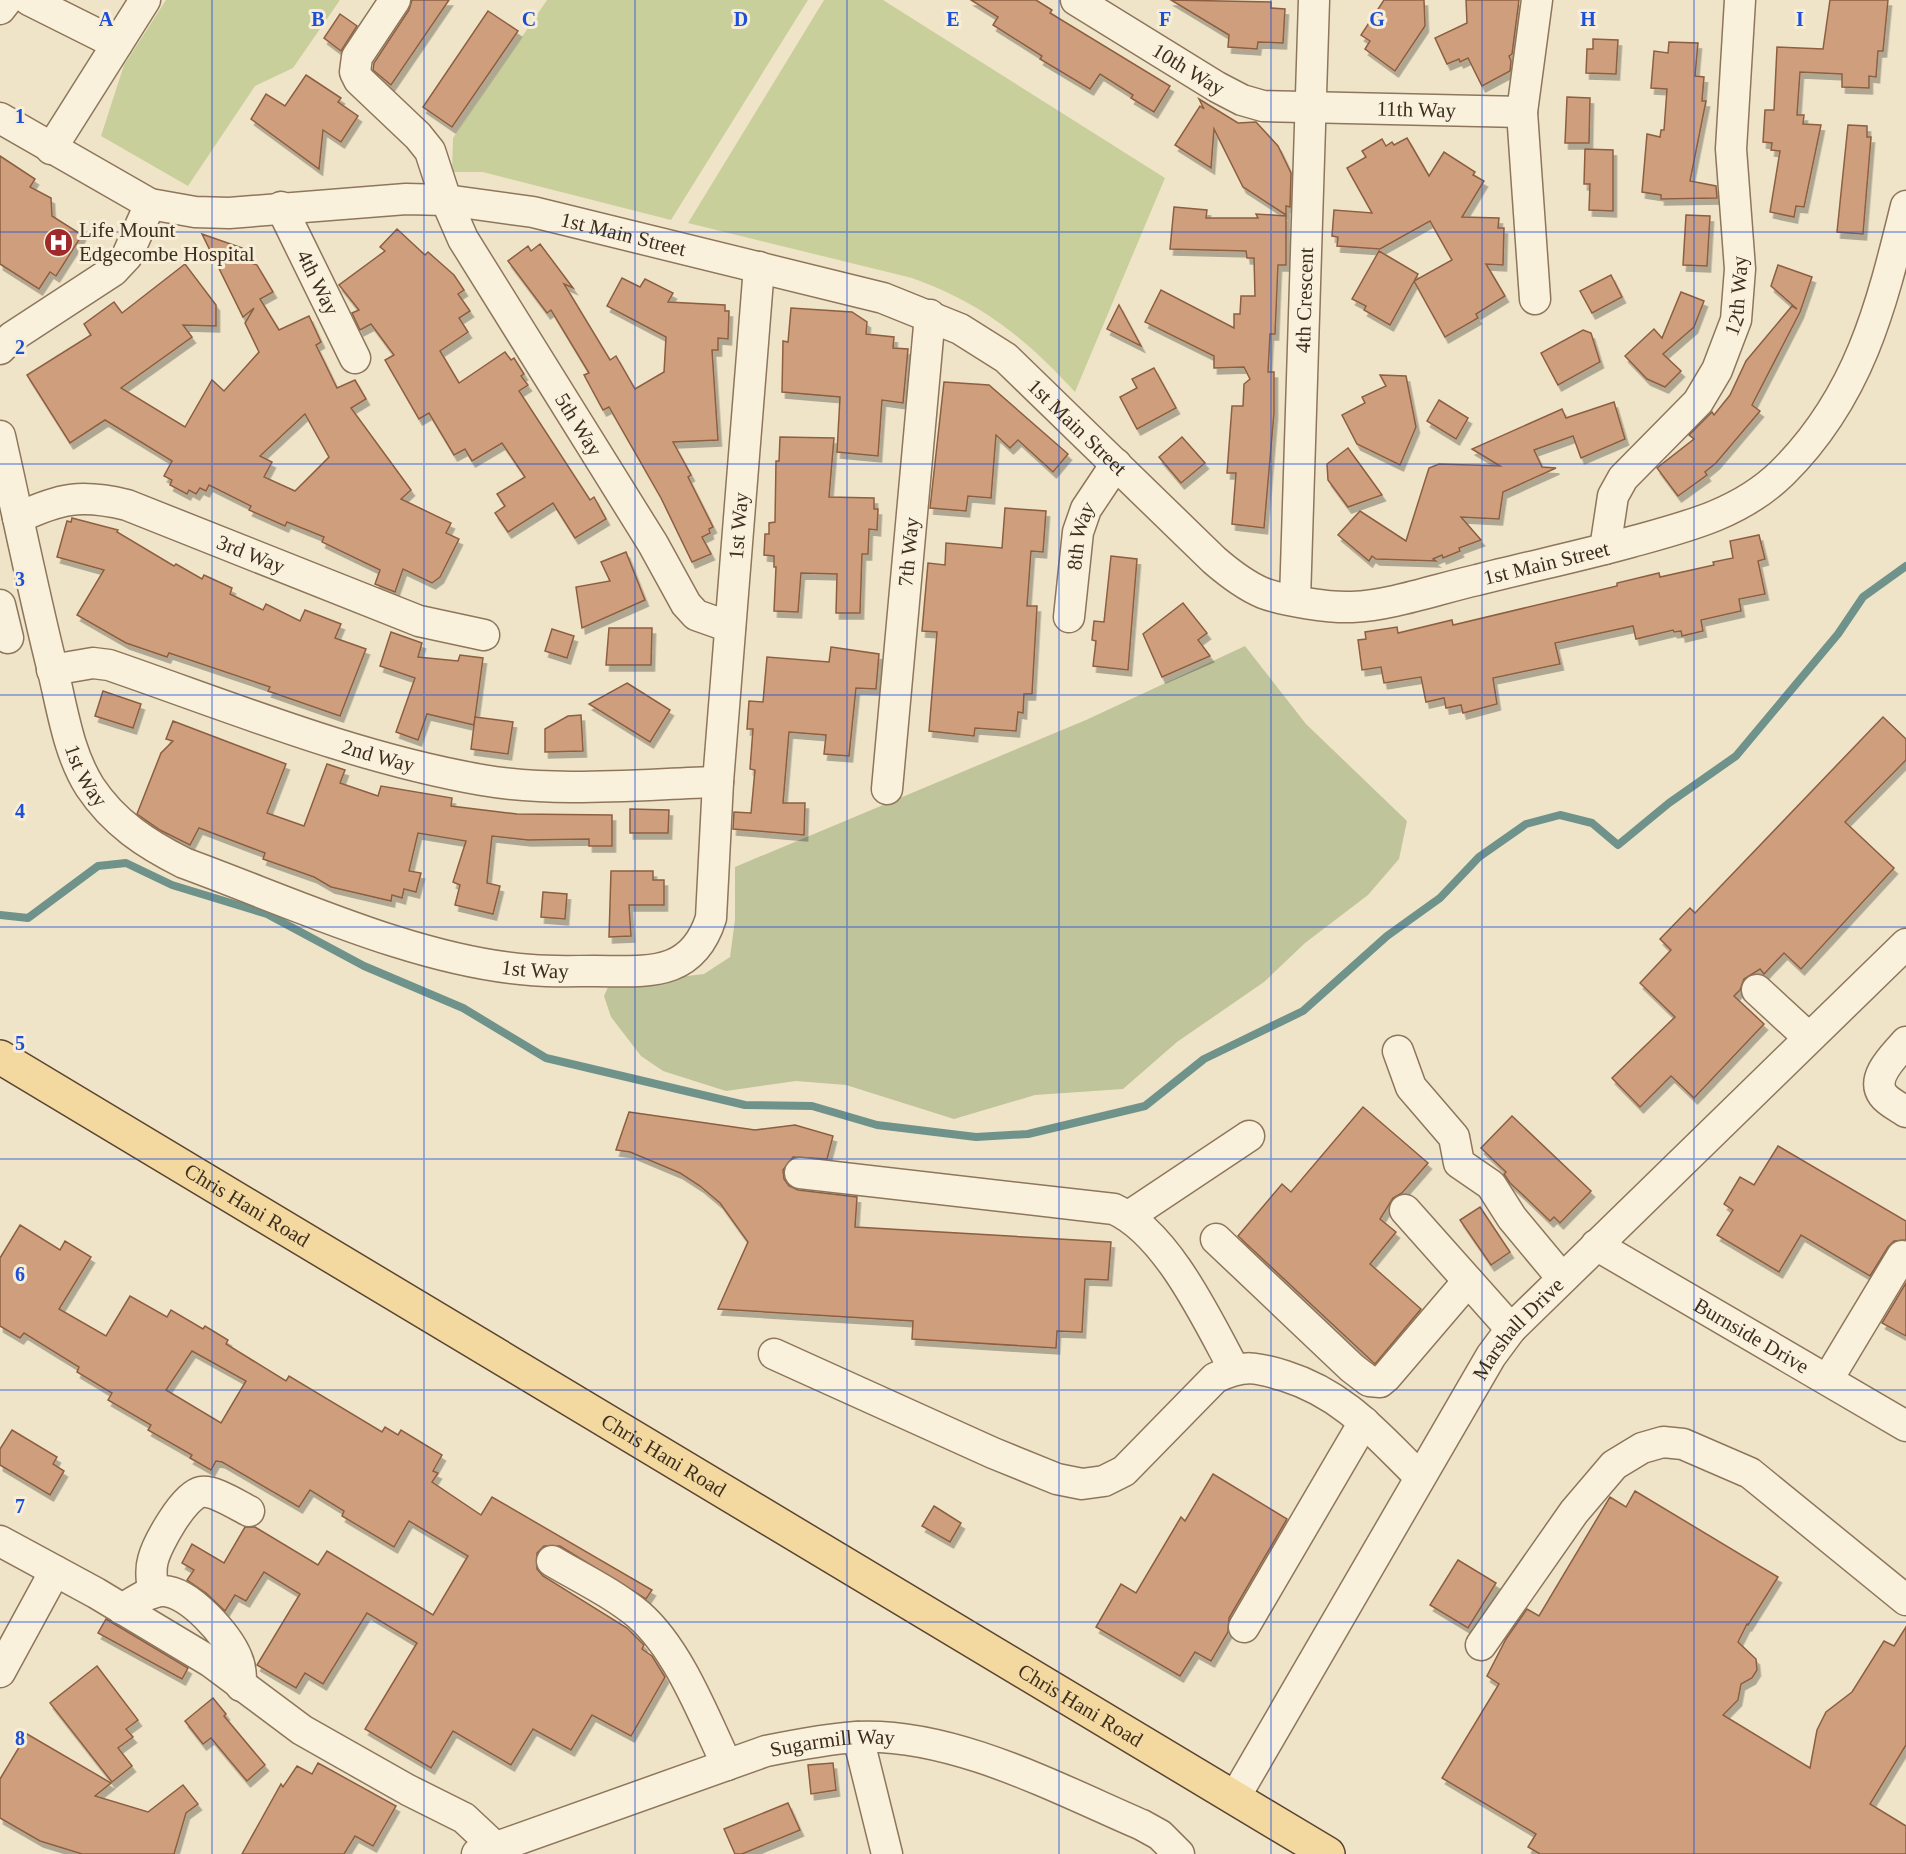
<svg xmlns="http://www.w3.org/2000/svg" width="1906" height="1854" font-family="Georgia,serif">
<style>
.green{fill:#c9cf9b}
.cemetery{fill:#bfc49a}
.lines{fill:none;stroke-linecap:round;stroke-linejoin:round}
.stream{stroke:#6f938a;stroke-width:8}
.building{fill:#cf9f7d;stroke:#8d5f41;stroke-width:1.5;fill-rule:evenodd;filter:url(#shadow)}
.minor-casing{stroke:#8d765c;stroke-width:33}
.major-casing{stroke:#5b4430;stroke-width:36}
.minor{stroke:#faf1dc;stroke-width:30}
.major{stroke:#f3d9a0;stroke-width:33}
.grid{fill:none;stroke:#1d4ed8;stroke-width:1.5;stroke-opacity:0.55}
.labels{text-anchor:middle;stroke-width:6;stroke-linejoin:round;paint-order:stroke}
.street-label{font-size:21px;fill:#3d2e20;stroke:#f7eed8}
.poi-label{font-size:21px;fill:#3d2e20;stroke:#f7eed8;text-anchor:start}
.grid-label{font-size:20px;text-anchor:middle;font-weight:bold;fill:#1d4ed8;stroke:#f7eed8;stroke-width:6;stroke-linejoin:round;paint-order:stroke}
</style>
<defs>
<filter id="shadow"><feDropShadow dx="3.5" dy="6" stdDeviation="0" flood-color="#0004"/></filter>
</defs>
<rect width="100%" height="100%" fill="#f0e4c8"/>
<g class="green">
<path d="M166,0h174l-47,68 -38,18 -67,100 -87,-50 23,-71z"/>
<path d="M547,0h261l-137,220 -188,-48h-31l1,-34z"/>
<path d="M824,0h59l282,178 -90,214c-50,-54 -93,-89 -163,-114l-224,-55z"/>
</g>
<path class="cemetery" d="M1245,646l61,78 101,97 -8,38 -31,36 -63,48 -41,39 -87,60 -54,47 -88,6 -81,24 -108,-34 -50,-4 -70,10 -63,-20 -22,-15 -30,-39 -7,-21 5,-11 95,-11 26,-17 5,-37v-53l351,-147z"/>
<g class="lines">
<path class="stream" d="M0,915l28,3 70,-52 28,-3 46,22 95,29 97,52 99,42 83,50 199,47 67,1 65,19 99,12 52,-3 117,-28 59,-47 99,-48 84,-75 53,-38 39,-41 47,-33 34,-9 32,8 26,22 51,-42 67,-47 102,-122 25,-37 43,-31"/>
</g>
<g class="building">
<path d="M412,0h37l-58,85 -18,-15 1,-7 35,-53z"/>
<path d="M971,0h65l16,10 -2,3 120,73 -16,26 -23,-14 2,-3 -33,-21 -10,15 -50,-30 2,-3 -49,-31 5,-8z"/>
<path d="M1171,0l100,2v6l14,1 -2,34 -25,-1 -1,7 -29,-2 1,-12z"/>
<path d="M1384,0h40l1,26 -30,45 -30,-22 5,-8 -9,-6z"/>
<path d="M1466,0h53l-7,54 -3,2 2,5 -1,10 -28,15 -14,-28 -8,4 -1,-3 -12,5 -12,-26 32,-15z"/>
<path d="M1830,0h58l-5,51h-5l-2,26 -7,-1v12l-27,-1v-13l-42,-2 -3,43h7l-1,9 18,1 -17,82 -8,-1 -2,11 -24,-5 10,-61 -9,-1 1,-7 -9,-1 2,-32h9l3,-63 46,2z"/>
<path d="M488,11l30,20 -66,96 -29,-20z"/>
<path d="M340,14l17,12 -16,25 -17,-13z"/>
<path d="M1593,39l25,1 -2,34 -30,-1 1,-24h6z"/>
<path d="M1669,42l29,1 -3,33 9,1 -2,24h4l-16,80 26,5 1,12 -56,1v-4l-19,-3 5,-58 13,3 1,-7h3l3,-41 -16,-1 3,-37 14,2z"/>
<path d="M306,75l35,23 -3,4 20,14 -17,26 -18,-12 -4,39 -68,-50 15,-25 19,12z"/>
<path d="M1567,97l23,1 -1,45h-24z"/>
<path d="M1199,99l39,24 18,-1 22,24 13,27 -1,34 -4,-1v9l-43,-28 -29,-58 -3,39 -36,-23 25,-39 4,3z"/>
<path d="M1848,125l19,1v11h4l-8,97 -26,-2z"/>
<path d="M1407,138l22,38 15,-24 31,20 -2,3 11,6 -22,36 37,1 -1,10h6l-1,37 -17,-1 19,32 -29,18 2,4 -33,19 -31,-56 38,-21 -22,-39 -50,28 -43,-3 1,-9 -6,-1 2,-26 38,3 -25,-45 19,-11 -4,-6 20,-12 4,7 6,-4 2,3z"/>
<path d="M1585,149l28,1v61l-24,-1 1,-26h-6z"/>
<path d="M0,156l35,23 -5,8 21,11 1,18 30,19 -26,41 -6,-4 -11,17 -39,-25z"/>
<path d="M1174,207l33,3 -1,8h52l-2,-4 30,2v49h-8l-3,69h-5l-2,38h6v41l-10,115 -32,-4 4,-51h-9l5,-67h11l1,-22 6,-5 -6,-12 -30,1v-12l-69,-34 16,-32 73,38v-14h6l1,-18h14l-1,-38h-7l-1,-7 -76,-2z"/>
<path d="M1686,215l24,1 -3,50 -24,-1z"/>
<path d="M397,229l28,26 3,-3 26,23 10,15 -6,4 12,17 -11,7 9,14 -28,19 19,32 46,-31 6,8 3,-2 10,16 -3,2 7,9 -9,6 71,109 4,-3 12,22 -31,19 -22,-35 -45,29 -13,-19 10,-7 -8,-12 28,-17 -23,-34 -30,18 -7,-12 -11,6 -25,-42 -10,6 -34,-59 9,-5 -23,-31 -11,6 -8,-17 7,-3 -20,-25 46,-34 -5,-4z"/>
<path d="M202,234l40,14 -4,10 19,7 16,27 -13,7 19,31 30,-14 12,26 -5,3 21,43 18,-8 11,19 -15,9 60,82 -10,9 50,24 -5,10 13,6 -19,38 -8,6 -29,-14 -8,23 -20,-8 5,-14 -58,-28 2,-5 -37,-15 -2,4 -36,-16 2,-4 -42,-21 -3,6 -6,-3 -4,6 -7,-4 -2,4 -17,-9 2,-5 -8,-4 8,-15 -67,-41 -35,23 -43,-68 64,-40 -7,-11 30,-22 8,11 63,-49 31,41v21l-33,-1 9,12 -71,51 64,39 27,-47 12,11 35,-39 -14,-29 9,-15 -11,9zM305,414l24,43 -34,34 -31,-14 8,-15 -12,-6z"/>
<path d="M540,244l33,44 -9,-4 46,76 6,-4 19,33 29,-17 2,-35 -59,-31 15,-28 18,9 5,-8 28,14 -5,9 57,3v6h4l-1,28 -10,-1v12h-6l6,90 -45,2 18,33 -3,2 25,50 -4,2 1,4 -8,4 9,17 -19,8 -31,-64 -52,-91 -6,3 -19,-35 5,-2 -38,-63 -4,3 -39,-52 20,-15 3,5z"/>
<path d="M1379,251l39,23 -28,51 -26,-15 2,-4 -14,-7z"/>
<path d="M1778,265l34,12 -12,35 -48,93 8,6 -44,52 -11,9 2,3 -29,21 -21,-28 37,-29 -5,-4 23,-23 2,3 16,-20 16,-34 46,-55 5,3 -26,-23z"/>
<path d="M1611,275l11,22 -30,16 -12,-22z"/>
<path d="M1681,292l23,9 -10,26 -31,27 18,17 -16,16 -18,-8 -22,-23 29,-27 8,9z"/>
<path d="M1119,305l22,41 -34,-17z"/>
<path d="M791,308l61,4 15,10 -1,12 28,3 -1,11 15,1 -5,54 -21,-3 -4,56 -41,-4 3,-55 -58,-5 1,-51 5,1z"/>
<path d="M1583,330l8,3 9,29 -42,23 -17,-32z"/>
<path d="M1154,368l22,40 -39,21 -17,-32 17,-9 -5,-9z"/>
<path d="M1380,375l26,1 10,51 -16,38 -43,-21 -15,-29 23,-12 -3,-6 24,-11z"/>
<path d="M944,382l45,3 79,69 -15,18 -35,-32 -8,8 -14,-13 -5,63 -23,-2 -2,15 -36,-3z"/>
<path d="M1439,400l29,18 -12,21 -29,-18z"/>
<path d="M1614,402l11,37 -44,19 -8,-22 -39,14 8,17 14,1 -53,24 -4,27 -38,-2 20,23 -22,8 1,3 -17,7 -1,-3 -9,4 3,2 -60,-2 -4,-3 -3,5 -31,-26 22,-24 46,30 23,-73 10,-4 61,2 -28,-17 90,-40 4,9z"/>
<path d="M780,437l54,1 -5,59 45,1v11h4l-1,21 -8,-1 -1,25h-6l-2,59h-24l1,-39 -36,-1 -3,39 -24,-1 2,-44h-2v-11l-10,-1 1,-21h4v-11l6,-1 1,-61h3z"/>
<path d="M1182,437l23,26 -24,20 -22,-26z"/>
<path d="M1348,448l34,47 -34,12 -20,-27 -1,-16z"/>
<path d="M1005,508l41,3 -3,41 -12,-1 -4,55h10l-5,88h-8l-1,19 -5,-1 -2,19 -41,-3 -1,8 -45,-5 8,-99 -15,-1 6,-68 17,2 1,-22 56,5z"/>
<path d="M72,518l46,12 -1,2 57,34 2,-2 26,15 2,-4 28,13 -2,6 33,16 3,-6 34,17 5,-11 36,14 -6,14 31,11 -26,67 -72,-25 2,-4 -101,-34 -2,4 -41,-14 -49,-28 27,-45 -47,-13 10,-36 4,1z"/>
<path d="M1759,535l6,24 -7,2 7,33 -26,5 2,12 -40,9 2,11 -21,5 -1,-5 -7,1 -1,-2 -37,9 -3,-13 -78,17 5,21 -67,14 4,26 -34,9 -2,-8 -15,3 -2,-10 -18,4 -5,-25 -37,6 -3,-16 -19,3 -4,-30 8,-1 -1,-7 32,-5 1,6 54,-13 1,5 164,-39v-3l42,-10 1,4 54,-12 -1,-3 20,-4 -3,-17z"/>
<path d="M626,552l19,48 -63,28 -6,-41 34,-6 -9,-19z"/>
<path d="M1111,556l26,3 -9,111 -35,-4 3,-25 -4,-1 2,-19 10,1z"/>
<path d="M1183,603l24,30 -9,7 12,16 -48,21 -19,-43z"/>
<path d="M609,628h43l-1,37h-45z"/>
<path d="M552,629l22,7 -7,22 -22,-7z"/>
<path d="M391,632l31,11 -4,14 40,4 2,-6 23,3 -9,67 -47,-11 -9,26 -22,-8 19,-54 -35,-12z"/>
<path d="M831,647l48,7 -3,35 -20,-1 -7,68 -25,-2 2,-19 -37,-3 -6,71h22l-1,32 -71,-6 1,-17 17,1 4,-43 -5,-1 3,-40h-6l2,-28 14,1 4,-45 62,5z"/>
<path d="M627,683l43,27 -20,32 -61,-38z"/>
<path d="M103,691l38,13 -8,24 -38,-12z"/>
<path d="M581,715l2,36 -38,1v-23l23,-13z"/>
<path d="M475,717l38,5 -5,32 -37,-5z"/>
<path d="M1883,717l23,22v21l-61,62 49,46 -93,101 -17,-16 -20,21 -4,-5 -16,10 -4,11 -6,6 30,28 -70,74 -23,-22 -31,31 -28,-29 63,-61 -35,-34 31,-33 -11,-11 30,-31 5,5z"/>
<path d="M173,721l113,43 -19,49 37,13 23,-62 18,6 -5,13 38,13 3,-10 71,12 -1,8 66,8 95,1v31h-23v-7l-61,1 -36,-4 -5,47 13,3 -7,28 -38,-9 5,-20 -7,-3 13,-41 -48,-8 -9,38 12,2 -5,19 -12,-3 -2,9 -10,-3 -1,6 -60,-14 -17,-10 -51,-18 2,-6 -66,-25 -9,17 -30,-15 -23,-16 24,-61 12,-12 -7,-2z"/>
<path d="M630,809l39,1 -1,23h-38z"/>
<path d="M611,871h42v9h11v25h-35l2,31 -22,1z"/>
<path d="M543,892l24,2 -2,25 -24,-2z"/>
<path d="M1363,1107l65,56 -26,30 -9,5 -13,21 16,13 -26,32 51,45 -46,55 -137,-128 44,-52 9,8z"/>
<path d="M629,1112l126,18 40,-5 38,11 -6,23 -34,-2 -10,13 1,9 5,7 9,4 59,7 -2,30 256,15 -3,38 -23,-1 -3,53 -25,-1 -1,17 -144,-9 1,-18 -195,-12 30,-67 -28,-39 -20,-17 -20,-13 -50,-21 -14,-2z"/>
<path d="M1512,1116l79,75 -31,32 -6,-6 -4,4 -28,-27 -12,-11 -6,-9 2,-2 -25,-24z"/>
<path d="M1778,1146l128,75v19l-12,1 -6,6 -18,29 -69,-41 -22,37 -62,-37 16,-25 -9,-6 16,-27 14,8z"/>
<path d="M1480,1207l30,45 -19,13 -31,-45z"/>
<path d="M20,1225l40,25 5,-9 26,16 -32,52 47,27 24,-40 37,21 4,-7 32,19 2,-3 23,14 -2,4 60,37 3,-5 93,56 3,-5 13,8 3,-5 41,25 -9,16 5,2 -6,9 49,33 11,-18 160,93 -6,9 -86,-53h-16l-7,7v16l6,7 84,52 17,17 -2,4 10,7 13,21 -34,59 -39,-21 -21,35 -38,-21 -22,36 -58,-34 -22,37 -66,-39 52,-86 -50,-30 -44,71 -18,-11 -9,15 -39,-23 43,-71 -36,-22 -18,29 -11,-6 -10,16 -19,-18 -19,-13 7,-10 -12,-7 10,-19 32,19 21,-36h10l63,38 9,-14 106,64 35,-59 -59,-35 -15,26 -52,-31 2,-5 -34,-21 -11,17 -77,-45 -6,-1 -5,9 -21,-12 2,-3 -44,-25 3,-5 -43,-25 4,-7 -35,-21 2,-5 -55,-34 -4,5 -20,-12v-68zM192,1351l54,30 -25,42 -55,-33z"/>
<path d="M1906,1283v53l-24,-13z"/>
<path d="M12,1430l45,27 -4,7 11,7 -14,24 -50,-30v-16z"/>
<path d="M1213,1474l74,45 -58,99 -1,14 -17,29 -16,-9 -15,24 -84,-49 25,-43 15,9 45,-76 4,4z"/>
<path d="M1635,1491l143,86 -30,48 -1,-1 -9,18 18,17 1,11 -5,8 -11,6 -3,16 -15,15 87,53 7,-38 9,-18 26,-20 32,-51 10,5 12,-19v118l-36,59 36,22v28h-366l-12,-7 8,-13 -94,-56 57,-94 -12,-8 19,-37 21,-30 12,7 71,-119 16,10z"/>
<path d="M934,1506l27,17 -11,19 -28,-16z"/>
<path d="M1458,1560l38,23 -28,45 -38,-23z"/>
<path d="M106,1619l82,49 -6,11 -84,-46z"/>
<path d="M97,1666l41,54 -12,9 7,8 -15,11 14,18 -20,16 -62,-79z"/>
<path d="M213,1698l13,16 -2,2 41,49 -18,16 -36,-43 -8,6 -18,-23z"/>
<path d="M27,1734l84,49 -16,13 53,16 35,-27 15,19 -12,9 -12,41h-92l-42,-13 -40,-23v-39z"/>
<path d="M318,1763l78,43 -23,40 -18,-10 -11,18h-102l39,-70 2,3 14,-21 15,8z"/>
<path d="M833,1763l3,27 -25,4 -3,-29z"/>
<path d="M788,1803l12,27 -58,24h-7l-11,-25z"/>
</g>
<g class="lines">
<defs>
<g id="minor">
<path d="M29,0l88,44"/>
<path id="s1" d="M395,0l-38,57 -2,15 4,8 59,56 12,15 16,49 17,39 190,305 33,60 10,11 34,12"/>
<path id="s2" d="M1076,0l141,87 25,13 21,6 259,6"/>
<path d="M0,9l7,-9"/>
<path id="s3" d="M0,118l150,86 45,8 34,1 177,-14 40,1 87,12 350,86 77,31 46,29 208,202c15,13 30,25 49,33 21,8 67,15 89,14 41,-2 85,-18 125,-27 51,-13 103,-24 154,-38 55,-15 109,-28 151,-69 77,-76 99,-165 124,-267"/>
<path d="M51,149l94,-149"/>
<path id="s4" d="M281,207l74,151"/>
<path d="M1535,299l-13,-187 15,-112"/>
<path d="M0,349l12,-12 101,-66 14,-15 23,-52"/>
<path id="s5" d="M0,436c18,80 34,160 54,239 9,38 15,79 36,112 24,36 56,57 94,76 107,39 234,99 347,107 21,2 43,1 64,1 52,0 97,7 116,-53l7,-136 41,-515"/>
<path id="s6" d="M18,518c42,-20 63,-24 109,-13l292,116 65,14"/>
<path id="s7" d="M1605,549l8,-53 10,-18 75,-76 19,-32 19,-50 4,-51 -9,-120 9,-149"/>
<path id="s8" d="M1295,600l19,-600"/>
<path d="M0,605l8,33"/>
<path id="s9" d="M1069,617l9,-85 8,-23 30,-45"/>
<path id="s10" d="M52,670l41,-7 16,2c122,42 246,93 373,115 75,13 160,4 236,2"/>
<path id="s11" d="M887,789l43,-474"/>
<path d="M1757,990l52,48"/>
<path d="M1906,1042c-11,13 -36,35 -23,53 5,7 16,12 23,17"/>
<path d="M1398,1051l13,36 43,50 5,26 32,22 21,33 50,60"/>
<path d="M800,1173l314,36c53,24 93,110 120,160"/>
<path d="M1405,1210l106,119"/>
<path d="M1129,1216l120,-80"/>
<path d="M1216,1239l136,129 17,13 11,1 6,-5 82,-96"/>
<path id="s12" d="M1596,1245l310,181"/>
<path d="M774,1354l219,99 64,26 25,5 22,-3 20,-10 91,-93c29,-14 41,-11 70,-2 60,19 92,59 135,101"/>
<path d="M1828,1379l74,-123"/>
<path d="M0,1541l96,52 115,69 91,68 106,60 56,28 31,29"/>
<path d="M552,1561c29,17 62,33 87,54 40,35 65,102 88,150"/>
<path d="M153,1593c-1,-11 -3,-23 0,-33 4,-16 31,-65 48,-68 13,-2 36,13 48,19"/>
<path d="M122,1609c12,-7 28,-19 42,-18 26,1 64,45 73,67 4,9 4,18 4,28"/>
<path d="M1244,1627l120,-205"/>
<path d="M1481,1645l93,-133 40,-47 28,-17 21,-6 20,2 67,29 156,127"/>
<path d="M0,1672l55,-101"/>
<path d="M858,1737l29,117"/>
<path id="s13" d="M1235,1797l256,-441 20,-27 395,-385"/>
<path id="s14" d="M477,1854l289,-103c30,-6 60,-12 90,-14 96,-5 200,51 286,88l18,10 19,19"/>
</g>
<g id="major">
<path id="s15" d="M0,1057l1328,797"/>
</g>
</defs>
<use href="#minor" class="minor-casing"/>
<use href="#major" class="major-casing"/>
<use href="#minor" class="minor"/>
<use href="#major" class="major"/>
</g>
<path class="grid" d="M212,0v1854M424,0v1854M635,0v1854M847,0v1854M1059,0v1854M1271,0v1854M1482,0v1854M1694,0v1854M0,232h1906M0,464h1906M0,695h1906M0,927h1906M0,1159h1906M0,1390h1906M0,1622h1906"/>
<defs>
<symbol id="hospital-disc" viewBox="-11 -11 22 22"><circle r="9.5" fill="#9e2a2b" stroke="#f7eed8"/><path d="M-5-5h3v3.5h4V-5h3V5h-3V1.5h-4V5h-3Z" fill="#fff"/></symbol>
</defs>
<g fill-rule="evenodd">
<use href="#hospital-disc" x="42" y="226" width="33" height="33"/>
</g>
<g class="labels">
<g class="street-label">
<text dy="7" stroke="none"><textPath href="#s2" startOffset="132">10th Way</textPath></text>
<text dy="7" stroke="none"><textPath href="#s2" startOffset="369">11th Way</textPath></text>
<text dy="7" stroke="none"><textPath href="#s3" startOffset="651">1st Main Street</textPath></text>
<text dy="7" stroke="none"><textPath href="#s4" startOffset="84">4th Way</textPath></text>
<text dy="7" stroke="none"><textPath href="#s7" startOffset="296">12th Way</textPath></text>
<text dy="7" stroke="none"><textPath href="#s8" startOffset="300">4th Crescent</textPath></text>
<text dy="7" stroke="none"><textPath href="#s1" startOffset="506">5th Way</textPath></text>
<text dy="7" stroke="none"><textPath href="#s3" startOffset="1155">1st Main Street</textPath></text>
<text dy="7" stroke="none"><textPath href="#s5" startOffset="1448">1st Way</textPath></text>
<text dy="7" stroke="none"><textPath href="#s9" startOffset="82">8th Way</textPath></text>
<text dy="7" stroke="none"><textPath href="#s11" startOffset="238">7th Way</textPath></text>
<text dy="7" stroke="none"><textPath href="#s6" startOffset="246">3rd Way</textPath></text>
<text dy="7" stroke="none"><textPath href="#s3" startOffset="1695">1st Main Street</textPath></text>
<text dy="7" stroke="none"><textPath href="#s10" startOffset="342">2nd Way</textPath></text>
<text dy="7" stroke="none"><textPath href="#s5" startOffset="351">1st Way</textPath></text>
<text dy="7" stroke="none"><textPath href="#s5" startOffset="854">1st Way</textPath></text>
<text dy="7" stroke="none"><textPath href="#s15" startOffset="288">Chris Hani Road</textPath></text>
<text dy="7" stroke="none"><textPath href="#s13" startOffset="548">Marshall Drive</textPath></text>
<text dy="7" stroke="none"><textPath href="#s12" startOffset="180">Burnside Drive</textPath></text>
<text dy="7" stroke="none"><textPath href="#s15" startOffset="774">Chris Hani Road</textPath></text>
<text dy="7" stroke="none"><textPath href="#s15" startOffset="1260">Chris Hani Road</textPath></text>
<text dy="7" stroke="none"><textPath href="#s14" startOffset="374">Sugarmill Way</textPath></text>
</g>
<g class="poi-label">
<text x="79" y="237">Life Mount<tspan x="79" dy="24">Edgecombe Hospital</tspan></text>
</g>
</g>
<g class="grid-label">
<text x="106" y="26">A</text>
<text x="318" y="26">B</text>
<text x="529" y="26">C</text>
<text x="741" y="26">D</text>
<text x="953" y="26">E</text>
<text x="1165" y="26">F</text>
<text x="1377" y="26">G</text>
<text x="1588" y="26">H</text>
<text x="1800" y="26">I</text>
<text x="20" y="123">1</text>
<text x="20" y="354">2</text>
<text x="20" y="586">3</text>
<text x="20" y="818">4</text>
<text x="20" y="1050">5</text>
<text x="20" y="1281">6</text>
<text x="20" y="1513">7</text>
<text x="20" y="1745">8</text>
</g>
</svg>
